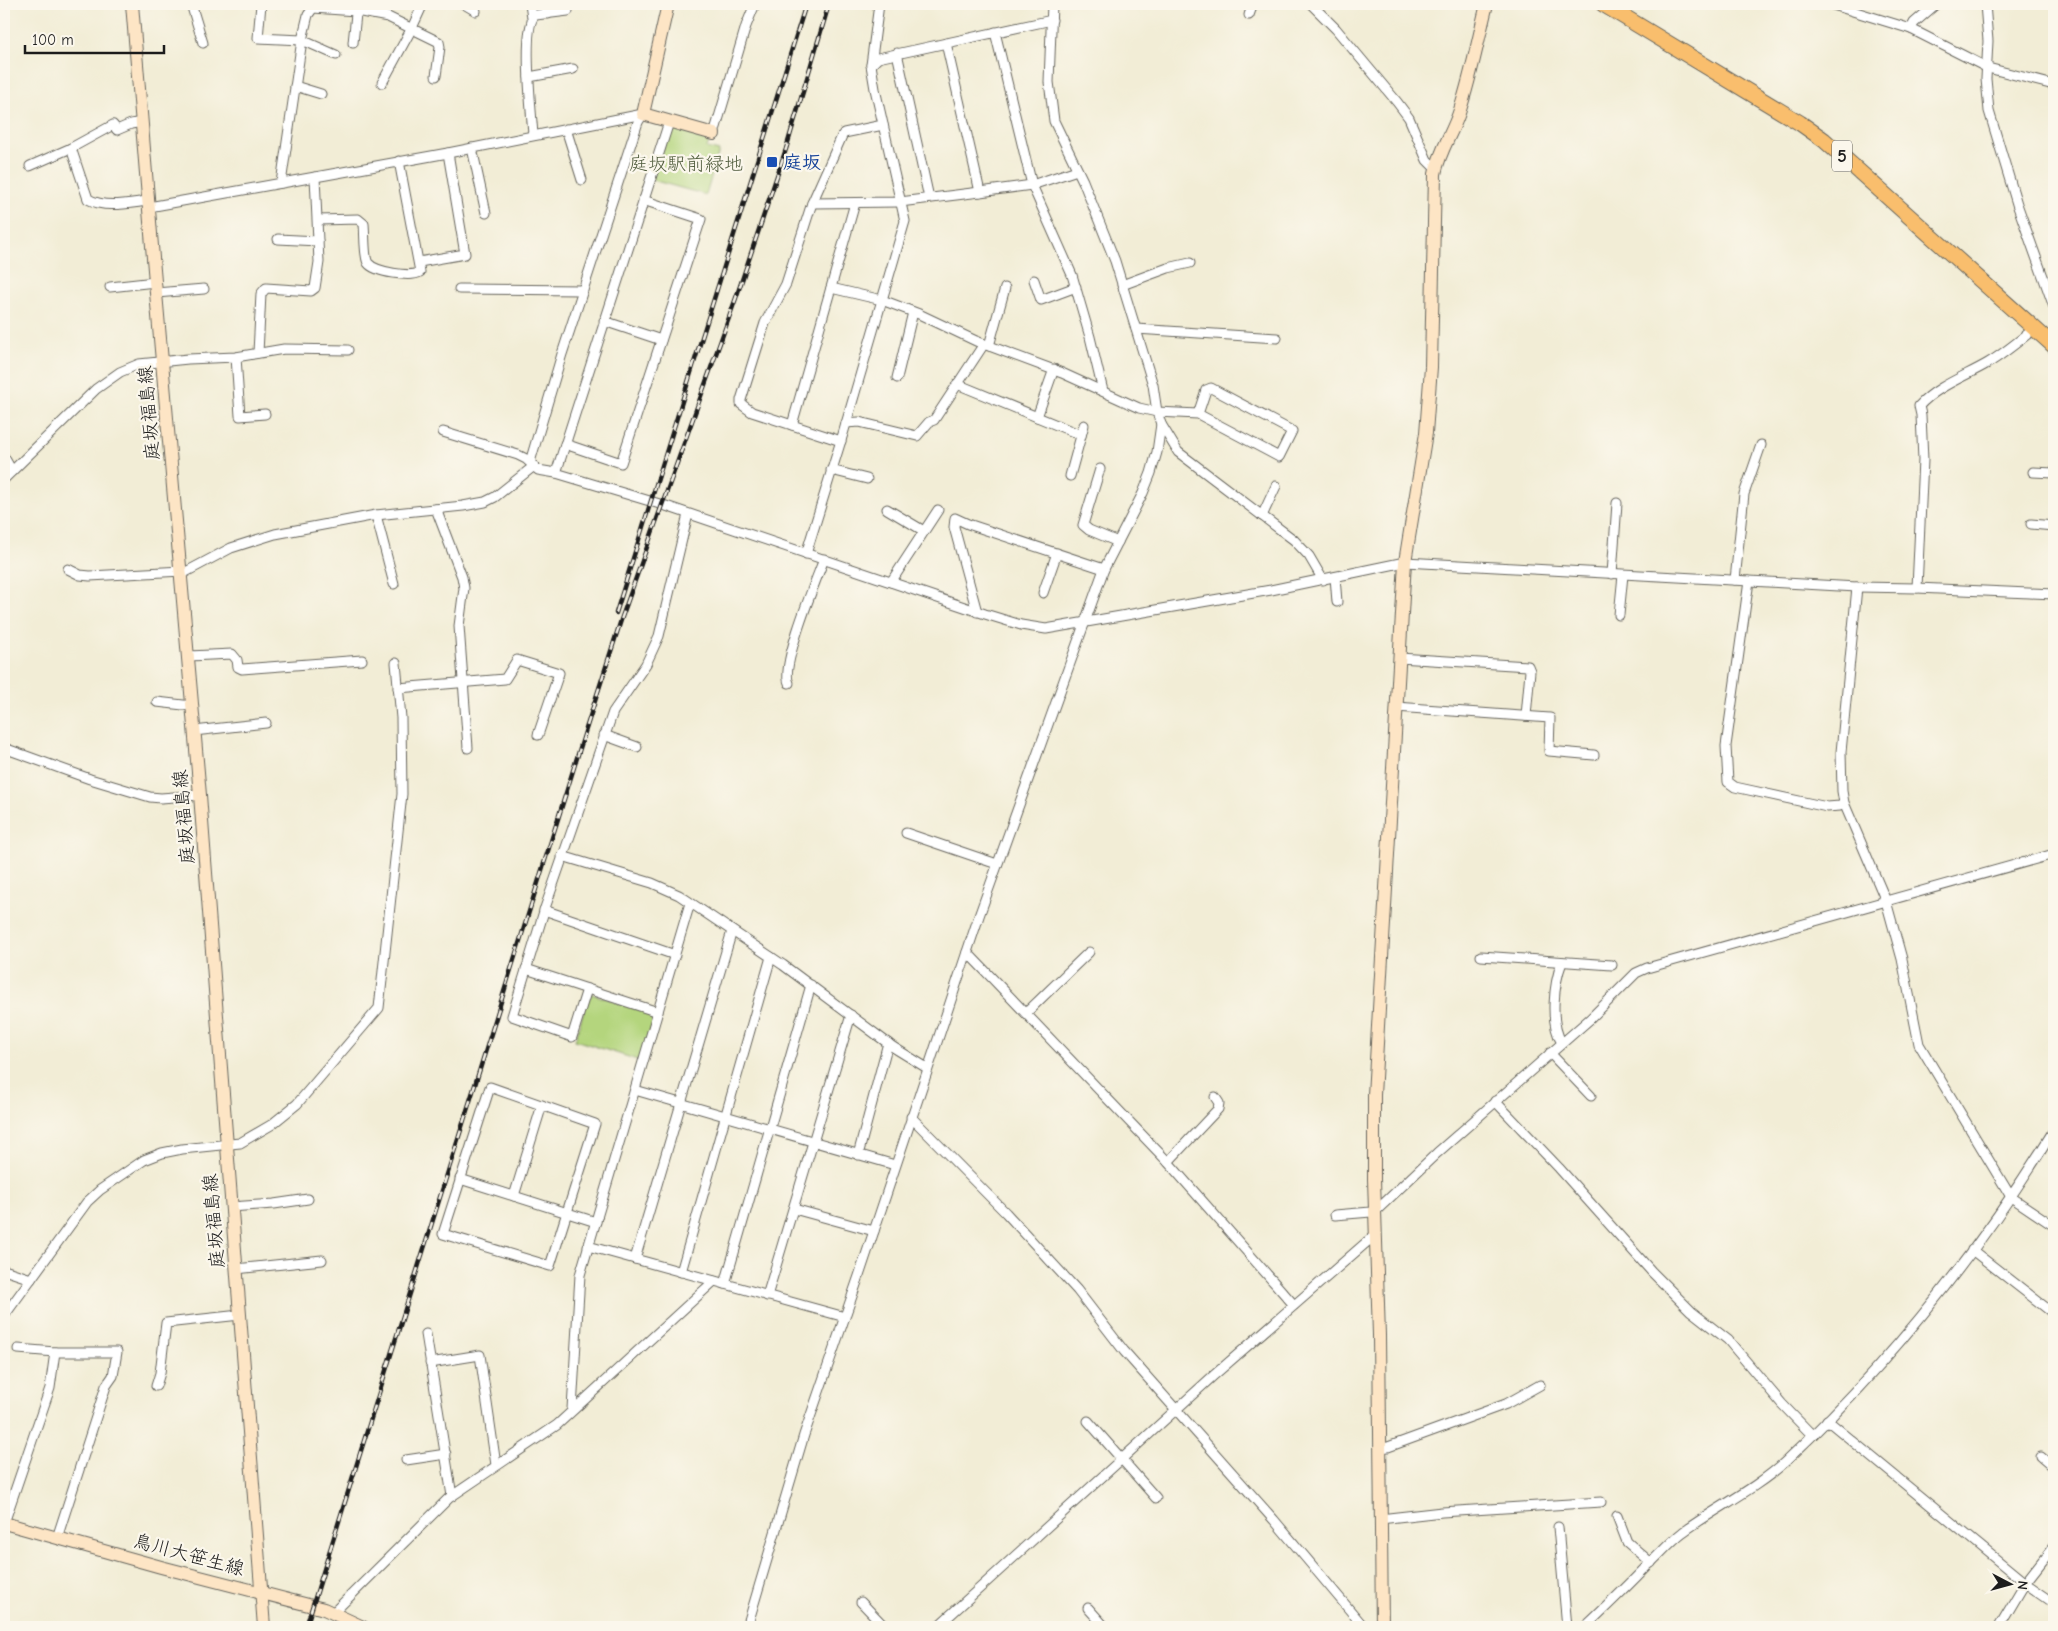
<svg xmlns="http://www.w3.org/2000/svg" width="2058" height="1631" font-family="'Comic Neue','Klee One',sans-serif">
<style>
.green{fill:#b4d57d;stroke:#68784c}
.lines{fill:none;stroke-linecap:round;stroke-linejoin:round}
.street-casing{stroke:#67655d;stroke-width:11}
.secondary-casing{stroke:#67655d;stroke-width:14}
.primary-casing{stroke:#67655d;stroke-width:17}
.street{stroke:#fff;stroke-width:9}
.secondary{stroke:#fde5c5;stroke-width:12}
.primary{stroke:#f9be6d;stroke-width:15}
.rail-casing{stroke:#1c1c1c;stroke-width:4.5}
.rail{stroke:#fbf7ec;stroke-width:2.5;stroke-dasharray:8;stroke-linecap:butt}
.transit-dot{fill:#1a4fb4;stroke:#fbf7ec;stroke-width:2}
.labels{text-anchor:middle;stroke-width:4.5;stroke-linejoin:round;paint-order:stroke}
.shield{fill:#fbf7ec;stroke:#5f5e5a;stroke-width:1}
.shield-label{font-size:18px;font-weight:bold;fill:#1c1c1c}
.transit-label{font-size:19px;font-weight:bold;fill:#164399;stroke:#fbf7ec;text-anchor:start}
.park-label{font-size:19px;fill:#515d3e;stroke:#fbf7ec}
.street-label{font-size:19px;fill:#1c1c1c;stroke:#fbf7ec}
</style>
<rect width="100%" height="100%" fill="#fbf7ec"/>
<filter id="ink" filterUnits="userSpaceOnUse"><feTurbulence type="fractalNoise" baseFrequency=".02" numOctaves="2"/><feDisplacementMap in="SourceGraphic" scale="10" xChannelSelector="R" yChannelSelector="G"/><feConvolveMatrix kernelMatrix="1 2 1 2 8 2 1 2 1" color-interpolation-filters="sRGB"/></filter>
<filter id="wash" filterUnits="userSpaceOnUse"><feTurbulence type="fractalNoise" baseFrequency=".0096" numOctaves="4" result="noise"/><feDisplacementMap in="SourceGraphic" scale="20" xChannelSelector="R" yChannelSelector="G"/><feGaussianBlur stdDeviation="1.12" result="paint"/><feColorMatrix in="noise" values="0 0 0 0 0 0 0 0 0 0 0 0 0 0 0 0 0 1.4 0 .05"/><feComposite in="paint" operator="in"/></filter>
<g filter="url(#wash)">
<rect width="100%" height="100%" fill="#f2edd6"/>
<g class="green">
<path d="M671,125l40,11 -4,12 12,3 -13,44 -54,-15z"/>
<path d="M589,993l66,21 -14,47 -66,-21z"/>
</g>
</g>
<g filter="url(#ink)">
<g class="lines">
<defs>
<g id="street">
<path d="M191,4l12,39"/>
<path d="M261,4l-3,34 44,2 34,15"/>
<path d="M314,4l-1,4 43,3 32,6 47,23 4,2 1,5 -4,29"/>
<path d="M464,4l12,7"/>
<path d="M530,4l2,14"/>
<path d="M547,4l1,10"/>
<path d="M1052,4l-3,78 5,39 29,60 32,80 38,124 4,27 4,12 17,28 116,88 15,16 14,24"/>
<path d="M1311,4l25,25 61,73 12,16 18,42 9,9"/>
<path d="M1830,4l81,25 77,39 66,17"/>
<path d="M1985,4l3,37 -2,38 3,32 28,93 37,103"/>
<path d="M1249,15l4,-11"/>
<path d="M1911,29l3,-6 22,-19"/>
<path d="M995,32l37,153 40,90 18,62 13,54"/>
<path d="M353,43l4,-39"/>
<path d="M946,43l34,149"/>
<path d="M897,53l32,145"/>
<path d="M871,65l8,-61"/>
<path d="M529,77l44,-8"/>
<path d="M382,83l30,-55 11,-24"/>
<path d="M295,86l26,8"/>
<path d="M669,122l-113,351 107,32 322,109 36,11 25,4 225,-39 134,-28 452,25 60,1 137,6"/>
<path d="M566,129l16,51"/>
<path d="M714,134l32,-108 9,-22"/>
<path d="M533,135c-1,-18 -12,-111 3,-120l32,-4"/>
<path d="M71,148l17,51c17,10 42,4 60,2"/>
<path d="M472,148l14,65"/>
<path d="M30,166l41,-18 42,-23 4,5 14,-6 11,-2"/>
<path d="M281,183l21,-143 6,-25 5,-7"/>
<path d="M812,203l88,-1 80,-10 52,-7 45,-15"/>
<path d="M149,207l299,-54 195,-39"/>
<path d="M318,220l40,-1 6,5c1,9 0,33 4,39 7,9 43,15 52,9l-21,-111"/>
<path d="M278,239l40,2"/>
<path d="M419,262l46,-8 -17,-101"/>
<path d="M1034,280l7,20 35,-13"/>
<path d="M1122,285l46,-17 22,-5"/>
<path d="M110,287l45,-5"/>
<path d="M831,288l51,12 37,14 57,27 86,32 77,35 18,4 41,2 81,43 13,-26 -81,-43 -5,2 -8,24"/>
<path d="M459,289l124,1"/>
<path d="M156,293l48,-4"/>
<path d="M604,321l57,19"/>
<path d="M1136,329l141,9"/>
<path d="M989,346l16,-58"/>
<path d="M258,353l3,-59 5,-6 45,3 4,-3 4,-26 -4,-85"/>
<path d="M236,357l4,59 25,-2"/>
<path d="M897,378l16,-66"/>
<path d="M957,384l124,51"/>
<path d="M1037,417l17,-48"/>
<path d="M846,423l13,-1 58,14 12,-14 5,-2 50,-76"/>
<path d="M792,425l63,-222"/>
<path d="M443,432l75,23 8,4 12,11 18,3"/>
<path d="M841,441l-89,-29 -11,-8v-4l24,-77 21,-39 26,-81 30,-67 2,-3 39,-8"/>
<path d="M565,444l56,19 80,-244 -58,-19"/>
<path d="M4,457l8,14"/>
<path d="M530,462l32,-108 76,-232 5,-8"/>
<path d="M1100,469l-17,56 6,5 29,12"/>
<path d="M831,470l36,9"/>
<path d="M2033,472l21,1"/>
<path d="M1070,476l14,-51"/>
<path d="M4,479l92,-90 24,-17 19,-8 49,-5 48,-2 48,-8 64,1"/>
<path d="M436,509l26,68 2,11 -5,38 9,122"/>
<path d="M887,509l37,22"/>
<path d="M376,515l18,69"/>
<path d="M1262,516l14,-30"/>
<path d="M2031,524l23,2"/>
<path d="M806,554l37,-120 62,-213 -30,-132 -4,-24 7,-7 174,-38"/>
<path d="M68,569l12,6 10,1 92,-5"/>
<path d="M182,574l49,-26 44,-14 101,-19 87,-9 22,-4 10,-5 39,-31"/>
<path d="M1612,574l5,-71"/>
<path d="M1335,577l2,25"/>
<path d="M1735,580l9,-86 17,-49"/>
<path d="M1749,581l-23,165 2,36 7,5 92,20 13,-1 4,-3 -2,-12 -1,-39 16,-165"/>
<path d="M891,582l47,-72"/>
<path d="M1917,588l6,-128 -2,-45 -2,-9c18,-20 47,-30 69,-43 17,-10 32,-23 47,-35"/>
<path d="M1043,593l14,-40"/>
<path d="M977,612l-23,-85 1,-9 13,6 136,45"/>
<path d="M1619,615l4,-40"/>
<path d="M189,656l43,-2 5,6 1,7 4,2 120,-9"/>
<path d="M1399,658l129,8 2,5 -4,45"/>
<path d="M789,683c-9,-16 27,-103 35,-124"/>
<path d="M398,688l107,-9 12,-19 42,13 -21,62"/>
<path d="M157,702l35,4"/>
<path d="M1396,707l154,11 -1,33 45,4"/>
<path d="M194,731l72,-8"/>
<path d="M604,735l33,12"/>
<path d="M4,748l86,31 60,18 11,1 39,-3"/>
<path d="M1844,803l42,98 16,58 17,85 92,153 43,29"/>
<path d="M906,833l91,31"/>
<path d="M562,856l90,27 27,12 104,70 110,82 34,21"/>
<path d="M544,910l131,45"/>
<path d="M967,952l201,210 126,143"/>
<path d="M1481,956l131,9"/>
<path d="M526,969l132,43"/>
<path d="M587,989l-15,48 -60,-21 33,-108 68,-196 33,-48 13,-28 29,-122"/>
<path d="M1026,1013l63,-61"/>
<path d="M1562,1043c-13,-20 -8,-60 0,-81"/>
<path d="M1550,1053l41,43"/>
<path d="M490,1087l105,37 -45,142 -107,-32z"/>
<path d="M635,1090l260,75"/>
<path d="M1495,1101l64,67 93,104 39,39 37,29 54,64 30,31"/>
<path d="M911,1117l95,96 71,77 47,61 150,169 90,107"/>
<path d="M858,1155l30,-112"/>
<path d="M1168,1162l50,-53 1,-6 -4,-6"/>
<path d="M460,1179l136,43"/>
<path d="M514,1196l28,-91"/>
<path d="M231,1207l43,-3 34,-5"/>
<path d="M794,1209l80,22"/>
<path d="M1335,1215l36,-3 8,-4 58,-55 154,-135 45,-45 11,-5 407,-114"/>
<path d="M588,1246l257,71"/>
<path d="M1972,1250l82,64"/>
<path d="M635,1259l97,-328"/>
<path d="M236,1269l86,-9"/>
<path d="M4,1270l27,9"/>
<path d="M681,1272l90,-315"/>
<path d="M725,1284l86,-299"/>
<path d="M767,1296l84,-281"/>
<path d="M4,1316l83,-114 13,-12 44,-30 18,-7 20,-4 58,-6 31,-18 26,-21 82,-96 23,-214 -1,-76 -5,-55"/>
<path d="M426,1334l26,162"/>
<path d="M18,1349l37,3"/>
<path d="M430,1363l50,-8 16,110"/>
<path d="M156,1386l4,-13 6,-50 74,-8"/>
<path d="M572,1409l8,-134 110,-372"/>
<path d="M1827,1420l198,163 29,20"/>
<path d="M1088,1421l68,77"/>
<path d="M1380,1448l8,-1 118,-43 34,-19"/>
<path d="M2041,1457l13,11"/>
<path d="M406,1460l40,-6"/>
<path d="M1617,1516l10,26 24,21"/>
<path d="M1380,1519l62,-7 159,-10"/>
<path d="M4,1523l46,-135 5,-36h62l-4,24 -7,10 -49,152"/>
<path d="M1558,1527l9,100"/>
<path d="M861,1602l24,25"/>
<path d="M1088,1608l17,19"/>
<path d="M333,1613l116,-115 108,-73 157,-144"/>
<path d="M747,1627l57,-192 55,-159 120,-360 125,-347 39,-76 8,-20 6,-21 4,-28"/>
<path d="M937,1627l276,-251 163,-142"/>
<path d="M1585,1627c21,-20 42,-40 62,-61 12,-11 23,-24 36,-34 33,-24 73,-43 103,-71 103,-97 194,-211 268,-331"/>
<path d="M1999,1627l26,-44 29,-37"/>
</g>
<g id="secondary">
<path d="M132,4l22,266 46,525 64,832"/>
<path d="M668,4l-25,110 71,20"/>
<path d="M4,1523l157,44 163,42 39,18"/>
<path d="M1382,1627l-3,-292 -5,-156v-84l31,-533 21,-129 5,-66 4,-193c4,-22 17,-40 24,-61 12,-36 19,-73 28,-109"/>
</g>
<path id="primary" d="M1603,4l197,119 24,17 230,206"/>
</defs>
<use href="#street" class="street-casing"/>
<use href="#secondary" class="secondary-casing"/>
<use href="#primary" class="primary-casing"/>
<use href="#street" class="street"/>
<use href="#secondary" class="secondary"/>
<use href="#primary" class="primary"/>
<defs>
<g id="rail">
<path d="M616,613l190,-609"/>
<path d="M306,1627l279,-895 37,-115 114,-319 50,-149 43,-145"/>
</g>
</defs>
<use href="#rail" class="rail-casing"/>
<use href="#rail" class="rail"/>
</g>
</g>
<rect class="transit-dot" x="766" y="156" width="12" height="12" rx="2.5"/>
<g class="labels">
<rect class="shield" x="1832" y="140.5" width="20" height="31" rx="4"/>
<g class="shield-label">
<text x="1842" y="162">5</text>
</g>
<g class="transit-label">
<text x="783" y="169">庭坂</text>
</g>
<g class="park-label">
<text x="686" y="170">庭坂駅前緑地</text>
</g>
<g class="street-label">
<text transform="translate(148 413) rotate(-95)" y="7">庭坂福島線</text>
<text transform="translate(183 817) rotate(-95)" y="7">庭坂福島線</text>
<text transform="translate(213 1221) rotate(-95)" y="7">庭坂福島線</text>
<text transform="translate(189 1554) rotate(15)" y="7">鳥川大笹生線</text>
</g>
</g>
<rect width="2058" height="1631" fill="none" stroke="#fbf7ec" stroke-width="20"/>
<g transform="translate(2010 1584) rotate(96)" stroke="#fbf7ec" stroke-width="4" paint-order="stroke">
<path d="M0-4L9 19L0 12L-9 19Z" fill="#1c1c1c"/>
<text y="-8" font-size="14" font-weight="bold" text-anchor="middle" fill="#1c1c1c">N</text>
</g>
<path d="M25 45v8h139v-8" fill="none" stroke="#1c1c1c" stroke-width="2.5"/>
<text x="32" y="45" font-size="15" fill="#1c1c1c" stroke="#fbf7ec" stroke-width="4" paint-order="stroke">100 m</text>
</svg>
